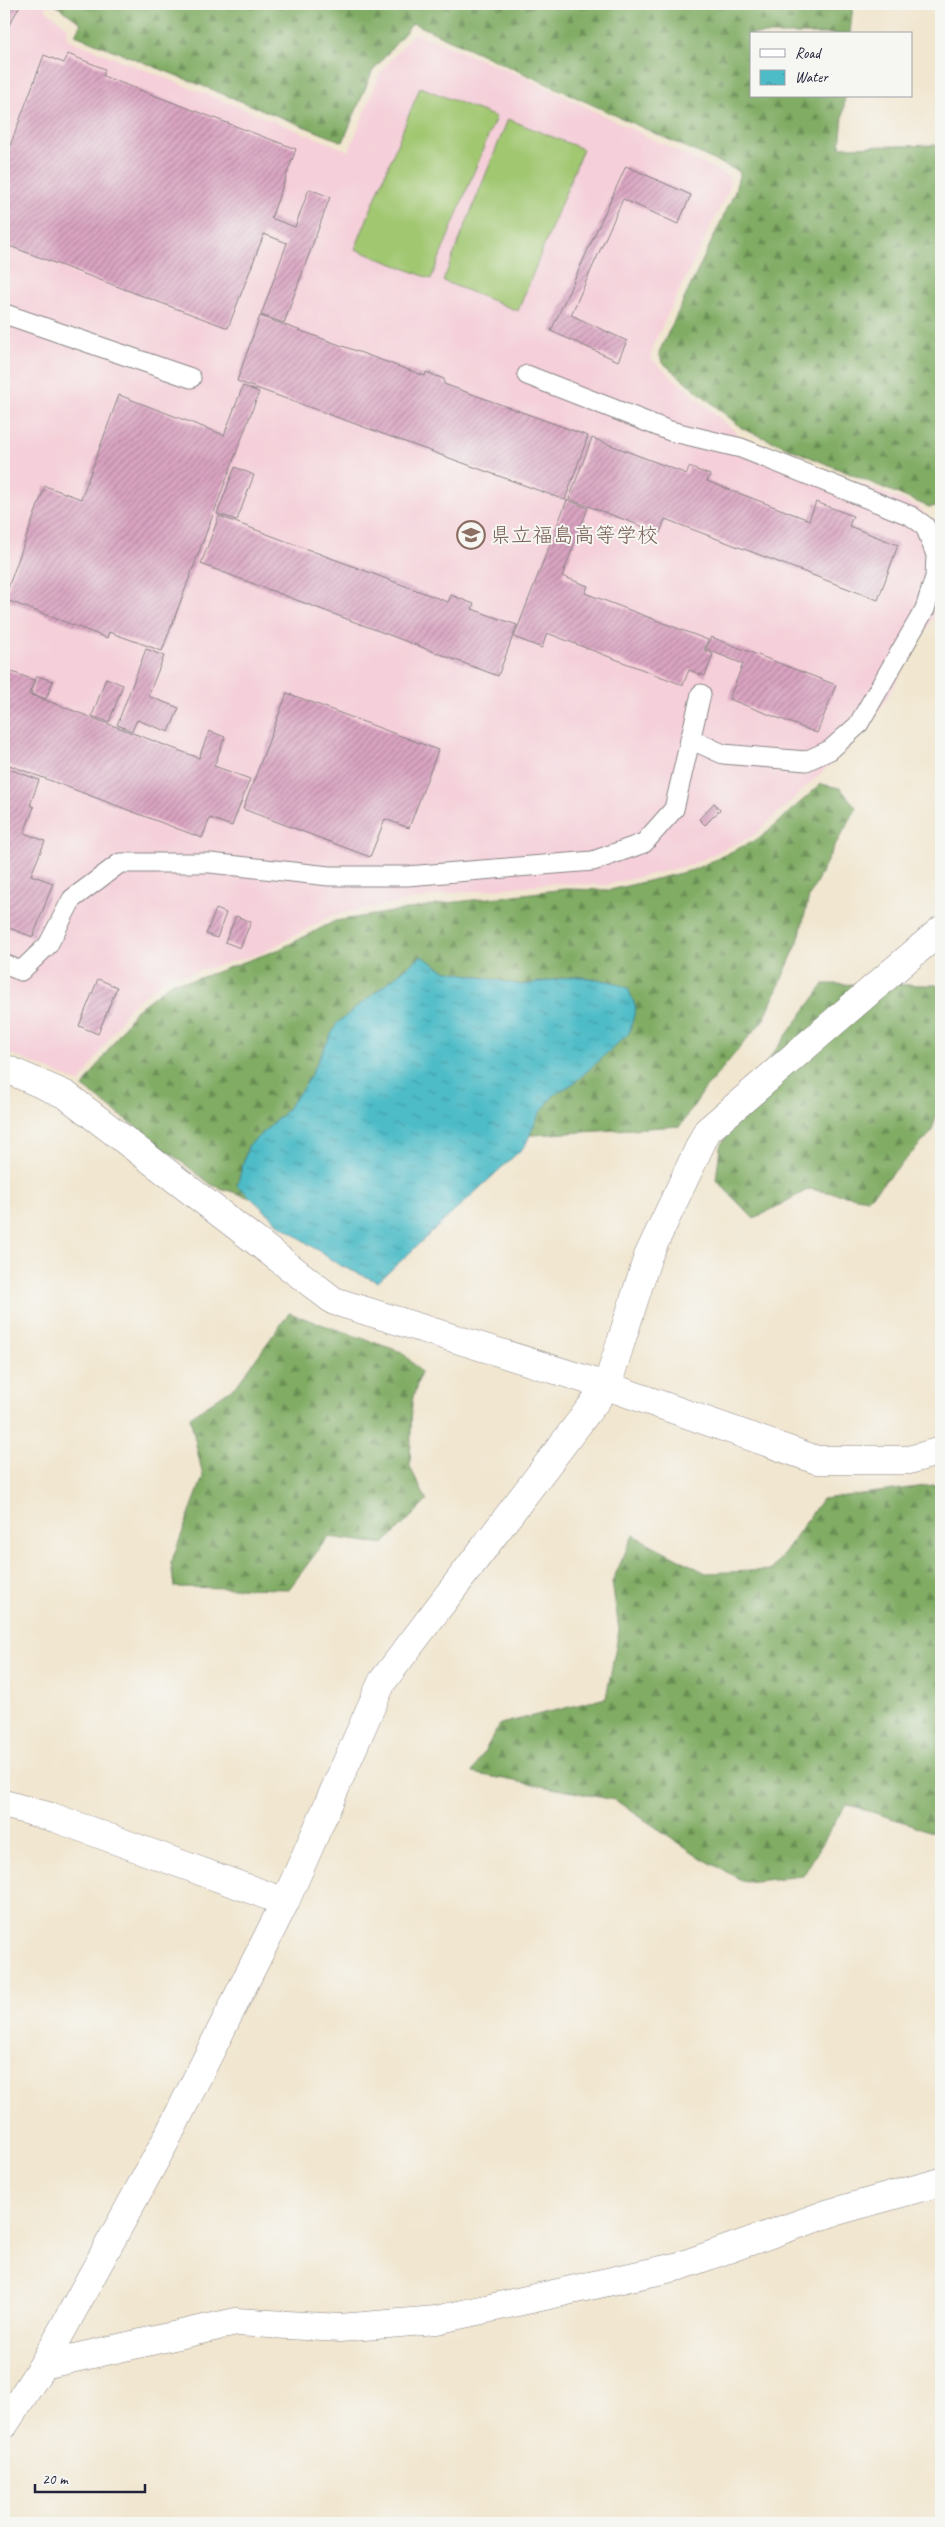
<svg xmlns="http://www.w3.org/2000/svg" width="945" height="2527" font-family="Caveat,'Klee One',sans-serif">
<style>
.built{fill:#f5cfd9}
.forest{fill:url(#forest-firs);stroke:#51674f}
.pitch{fill:#a1c771;stroke:#627456}
.water{fill:url(#water-ripples);stroke:#386f81}
.building{fill:url(#building-hatch)}
.lines{fill:none;stroke-linecap:round;stroke-linejoin:round}
.service-casing{stroke:#8a8485;stroke-width:21}
.minor-casing{stroke:#8a8485;stroke-width:29}
.service{stroke:#fff;stroke-width:19}
.minor{stroke:#fff;stroke-width:28}
.labels{text-anchor:middle;stroke-width:4;stroke-linejoin:round;paint-order:stroke}
.education-label{font-size:21px;fill:#785e54;stroke:#f6f6f2;text-anchor:start}
</style>
<defs>
<pattern id="forest-firs" width="22" height="20" patternUnits="userSpaceOnUse" patternTransform="scale(1.25)"><rect width="22" height="20" fill="#80ac63"/><path d="M5 1l3.5 6h-7zM16 11l3.5 6h-7z" fill="#688c53"/></pattern>
<pattern id="water-ripples" width="26" height="14" patternUnits="userSpaceOnUse" patternTransform="scale(1.25)"><rect width="26" height="14" fill="#4ebcc7"/><path d="M2 4q2-2 4 0t4 0M15 11q2-2 4 0t4 0" fill="none" stroke="#4098a3"/></pattern>
<pattern id="building-hatch" width="6" height="6" patternUnits="userSpaceOnUse" patternTransform="scale(1.25)"><rect width="6" height="6" fill="#daa4c1"/><path d="M-1 1l2-2M0 6l6-6M5 7l2-2" fill="none" stroke="#b0859e"/></pattern>
</defs>
<rect width="100%" height="100%" fill="#f6f6f2"/>
<filter id="ink" filterUnits="userSpaceOnUse"><feTurbulence type="fractalNoise" baseFrequency=".02" numOctaves="2"/><feDisplacementMap in="SourceGraphic" scale="10" xChannelSelector="R" yChannelSelector="G"/><feConvolveMatrix kernelMatrix="1 2 1 2 8 2 1 2 1" color-interpolation-filters="sRGB"/></filter>
<filter id="wash" filterUnits="userSpaceOnUse"><feTurbulence type="fractalNoise" baseFrequency=".0096" numOctaves="4" result="noise"/><feDisplacementMap in="SourceGraphic" scale="20" xChannelSelector="R" yChannelSelector="G"/><feGaussianBlur stdDeviation="1.12" result="paint"/><feColorMatrix in="noise" values="0 0 0 0 0 0 0 0 0 0 0 0 0 0 0 0 0 1.4 0 .05"/><feComposite in="paint" operator="in"/></filter>
<g filter="url(#wash)">
<rect width="100%" height="100%" fill="#f1e6cf"/>
<path class="built" d="M4,4h42v6l22,17 -1,12 282,112 31,-78 34,-40 110,44 206,100 -1,12 -76,156 -2,14 89,77 177,70 19,18 5,21v44l-9,31 -64,110 -114,105 -64,30 -85,20 -52,-2 -108,11 -113,21 -70,38 -75,21 -13,-1 -44,33 -50,77 -76,-32z"/>
<g class="forest">
<path d="M54,4h799l-3,30h-99v62h94l-5,51 101,-2v361l-12,1 -186,-78 -81,-67 -3,-10 75,-158 6,-22 -327,-149 -41,49 -29,70 -268,-107 6,-12z"/>
<path d="M821,784l19,4 17,20 -23,39 -25,50 -11,45 -34,77 -59,70 -25,37 -162,10 -262,64 -44,-15 -129,-98 52,-76 37,-29 22,-2 86,-31 55,-28 113,-18 117,-14 45,1 83,-20 67,-32z"/>
<path d="M824,984l113,1 4,10v107l-10,31 -63,66 -59,-10 -55,30 -38,-39 4,-33 38,-73z"/>
<path d="M289,1313l113,39 19,20 -9,29 -2,66 17,34 -43,43 -56,-7 -39,52 -115,-2 -3,-24 32,-86 -13,-60 47,-32z"/>
<path d="M941,1484v352l-31,-12 -64,-20 -43,72 -58,6 -42,-23 -88,-59 -143,-27 28,-49 106,-26 13,-68 -7,-48 21,-47 73,38 66,-3 50,-71z"/>
</g>
<g class="pitch">
<path d="M420,87l76,30 -65,162 -76,-30z"/>
<path d="M508,119l75,30 -65,162 -75,-30z"/>
</g>
<path class="water" d="M421,956l23,14 78,15 54,-9 37,6 15,6 8,20 -7,25 -55,50 -20,12 -15,19 -14,32 -147,136 -39,-17 -61,-42 -41,-38 11,-39 34,-31 24,-31 31,-61z"/>
<g id="blocks">
<g class="building">
<path d="M4,4h17l-17,30z"/>
<path d="M68,54l37,15 -2,7 193,73 -25,69 24,9 14,-38 21,8 -46,126 -23,-8 26,-72 -23,-9 -36,94 -224,-84v-82l40,-107 20,8z"/>
<path d="M626,166l65,29 -13,29 -55,-25 -52,116 56,26 -9,20 -67,-30z"/>
<path d="M260,316l165,60 1,-4 18,7v5l144,52 -23,64 -328,-119z"/>
<path d="M243,386l16,6 -97,259 -53,-19 -2,6 -103,-39 41,-113 36,13 38,-104 105,40z"/>
<path d="M592,438l95,36 2,-7 21,8 -3,6 102,39 7,-18 37,14 -4,10 49,19 -20,55 -213,-81 -5,14 -91,-34z"/>
<path d="M235,467l19,8 -17,45 -20,-6z"/>
<path d="M567,500l21,8 -26,68 26,10 -3,7 123,47 -4,10 9,4 -8,22 -16,-6 -6,15 -136,-52 -5,15 -28,-11z"/>
<path d="M219,516l229,86 3,-7 23,9 -2,5 45,16 -19,51 -297,-112z"/>
<path d="M711,637l125,48 -19,48 -88,-34 14,-35 -37,-15z"/>
<path d="M146,649l18,7 -16,40 31,12 -10,24 -32,-12 -5,11 -15,-6z"/>
<path d="M4,669l30,11 -5,14 170,64 10,-27 16,6 -11,29 36,13 -18,47 -22,-8 -8,20 -198,-75z"/>
<path d="M37,676l16,5 -7,18 -15,-5z"/>
<path d="M106,678l17,7 -14,37 -17,-6z"/>
<path d="M287,693l151,57 -29,78 -24,-9 -15,38 -127,-48z"/>
<path d="M4,767l35,13 -9,25 4,2 -10,26 21,8 -14,34 22,8 -20,54 -29,-11z"/>
<path d="M714,803l6,7 -15,15 -6,-6z"/>
<path d="M216,909l10,4 -9,25 -11,-4z"/>
<path d="M236,916l15,6 -11,26 -15,-6z"/>
<path d="M98,979l19,8 -19,47 -19,-8z"/>
</g>
</g>
</g>
<g filter="url(#ink)">
<use href="#blocks" fill-opacity="0" stroke="#8a8485" stroke-width="1"/>
<g class="lines">
<defs>
<g id="service">
<path d="M4,318l1,-4 186,64"/>
<path d="M527,375l143,56 71,17 170,68 14,10 11,29 -1,22 -10,32 -67,116 -28,25 -24,11 -83,-7 -33,-15"/>
<path d="M4,964l17,7 27,-26 24,-46 48,-36h90l119,13h78l186,-15 51,-18 30,-34 27,-115"/>
</g>
<g id="minor">
<path d="M4,1068l62,27 268,206 273,85 210,74h92l32,-9"/>
<path d="M4,1804l51,14 230,84"/>
<path d="M43,2365l193,-43 104,6 96,-8 244,-54 150,-53 111,-31"/>
<path d="M4,2425l39,-60 122,-223 120,-240 97,-220 225,-296 41,-130 59,-125 234,-201"/>
</g>
</defs>
<use href="#service" class="service-casing"/>
<use href="#minor" class="minor-casing"/>
<use href="#service" class="service"/>
<use href="#minor" class="minor"/>
</g>
</g>
<defs>
<symbol id="school-ring" viewBox="-11 -11 22 22"><circle r="9.5" fill="#f6f6f2" stroke="#8d6e63" stroke-width="1.5"/><path d="M0-5L7-2L0 1L-7-2ZM-4 1L0 2.5L4 1V4Q0 6-4 4Z" fill="#8d6e63"/></symbol>
</defs>
<g fill-rule="evenodd">
<use href="#school-ring" x="455" y="519" width="32" height="32"/>
</g>
<g class="labels">
<g class="education-label">
<text x="490" y="542">県立福島高等学校</text>
</g>
</g>
<rect width="945" height="2527" fill="none" stroke="#f6f6f2" stroke-width="20"/>
<rect x="750" y="32" width="162" height="65" fill="#f6f6f2" stroke="#a1a1a9"/>
<rect x="760" y="49" width="25" height="8" fill="#ffffff" stroke="#a1a1a9"/>
<text x="795" y="58" font-size="15" fill="#22223b">Road</text>
<rect x="760" y="70" width="25" height="15" fill="url(#water-ripples)" stroke="#a1a1a9"/>
<text x="795" y="82" font-size="15" fill="#22223b">Water</text>
<path d="M35 2484v8h110v-8" fill="none" stroke="#22223b" stroke-width="2.5"/>
<text x="42" y="2484" font-size="15" fill="#22223b" stroke="#f6f6f2" stroke-width="4" paint-order="stroke">20 m</text>
</svg>
